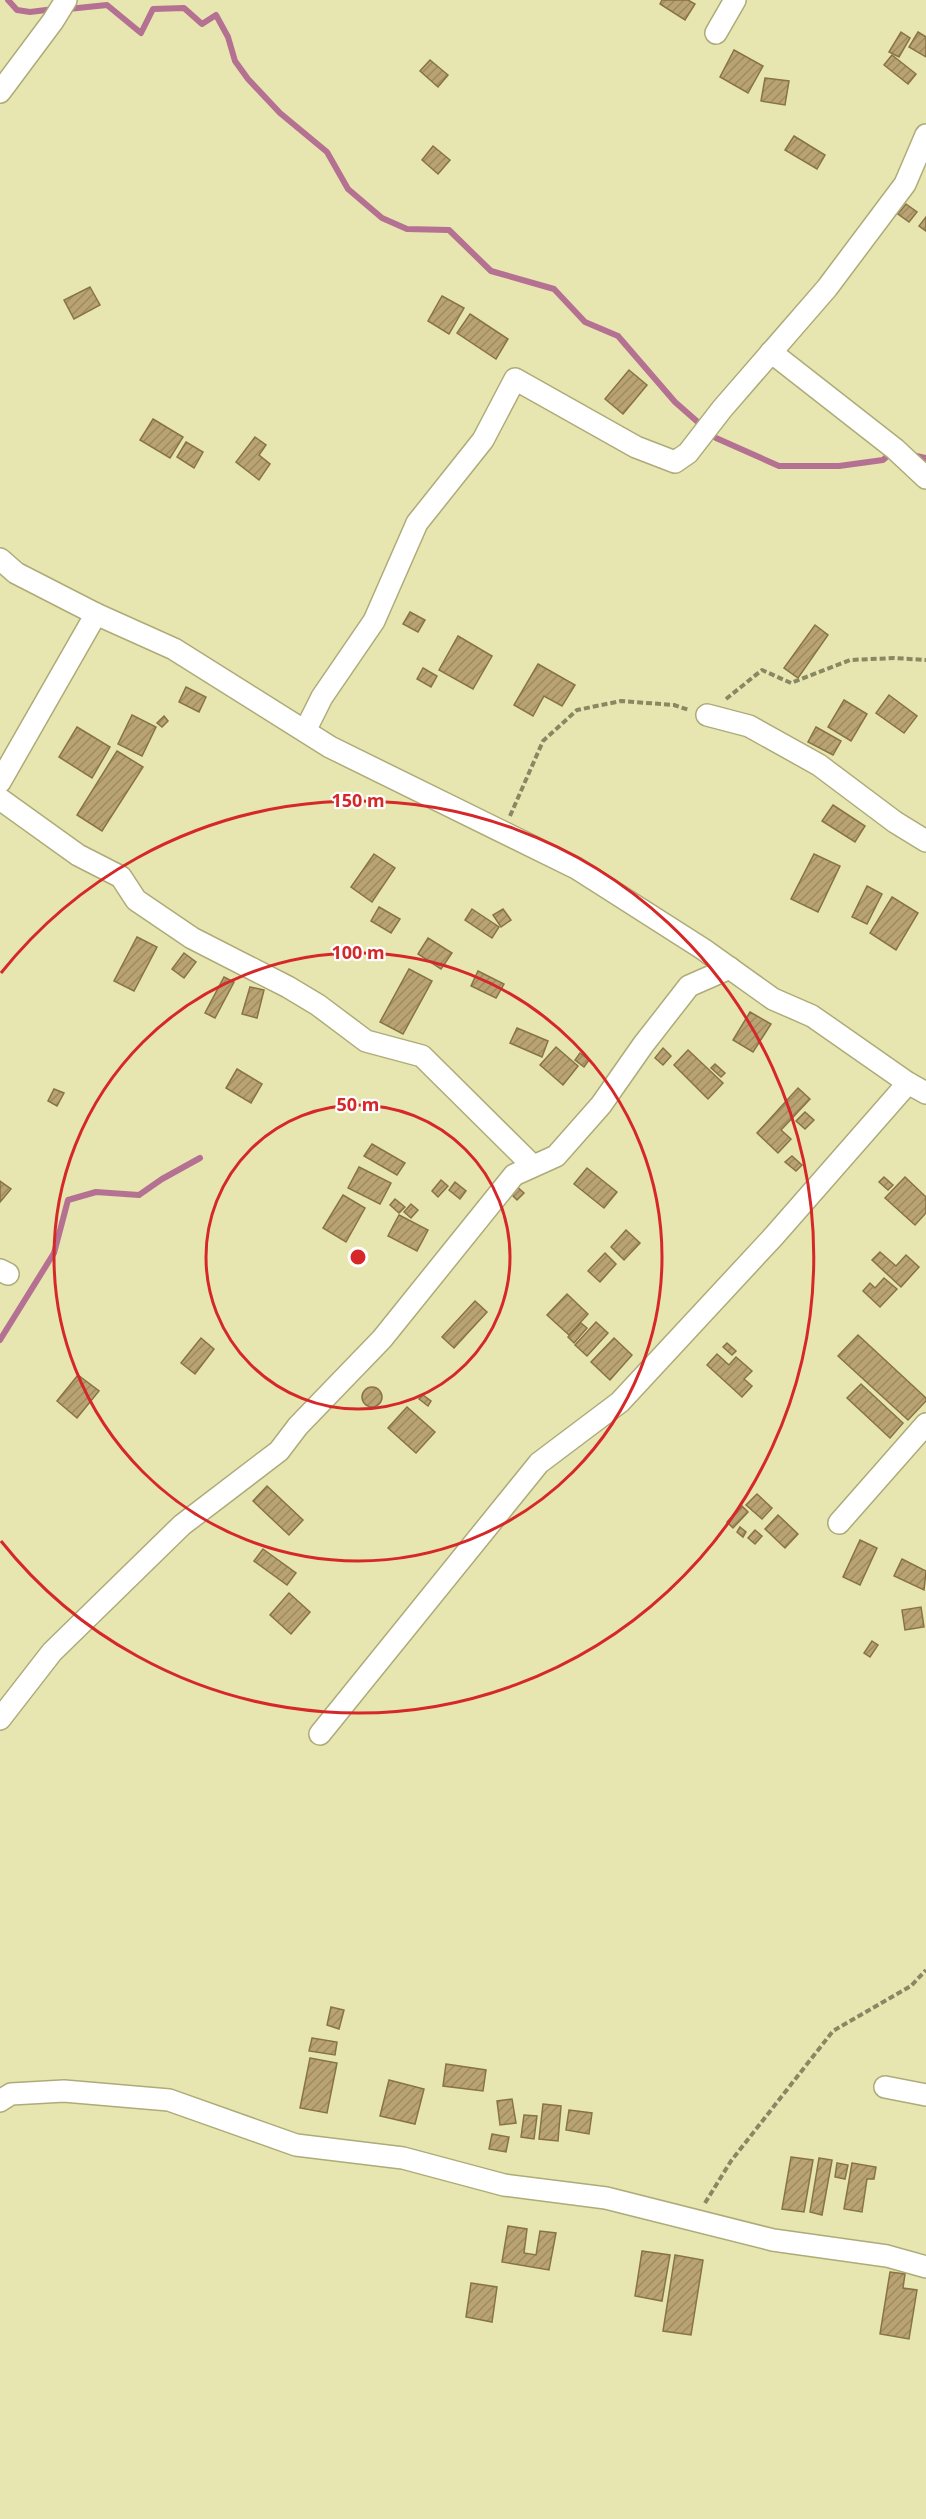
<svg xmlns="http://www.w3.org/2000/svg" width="926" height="2519" font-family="'Noto Sans',sans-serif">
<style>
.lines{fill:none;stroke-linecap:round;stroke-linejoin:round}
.stream{stroke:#b57192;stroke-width:6}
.building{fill:url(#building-hatch);stroke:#887345;stroke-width:1.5}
.minor-casing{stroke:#aeab78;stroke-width:24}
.path{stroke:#8a8863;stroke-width:4;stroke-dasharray:6 3;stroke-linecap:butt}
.minor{stroke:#fff;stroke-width:21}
.ring{fill:none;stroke:#d62828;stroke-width:3}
.centre{fill:#d62828;stroke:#fff;stroke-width:3}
.ring-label{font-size:18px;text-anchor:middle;font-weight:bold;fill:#d62828;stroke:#fff;stroke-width:4.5;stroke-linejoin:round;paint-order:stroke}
</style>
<defs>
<pattern id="building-hatch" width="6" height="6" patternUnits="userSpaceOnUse" patternTransform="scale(1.5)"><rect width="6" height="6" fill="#b9a373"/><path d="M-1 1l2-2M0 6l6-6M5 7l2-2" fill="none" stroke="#9e8b62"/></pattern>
</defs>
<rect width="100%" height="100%" fill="#e7e5b0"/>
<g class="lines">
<g class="stream">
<path d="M8,0l9,10 13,2 24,-3"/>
<path d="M68,9l39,-4 34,28 12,-24 31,-1 18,16 14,-9 12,22 7,24 13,18 32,34 47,39 21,37 34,29 25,11 42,1 42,41 63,18 31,33 33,14 57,66 41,36 63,28h60l44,-6 9,-8"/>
<path d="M912,455l14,3"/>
<path d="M0,1340l54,-87 14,-53 28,-8 43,3 23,-16 38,-21"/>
</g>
</g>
<g class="building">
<path d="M662,0h26l7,4 -10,16 -25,-16z"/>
<path d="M901,32l9,6 -11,19 -10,-5z"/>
<path d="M918,32l8,5v20l-17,-10z"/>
<path d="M734,50l29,16 -15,27 -28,-16z"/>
<path d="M892,55l24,19 -8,10 -24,-19z"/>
<path d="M430,60l18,15 -10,12 -18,-16z"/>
<path d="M765,78l24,3 -4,24 -24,-4z"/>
<path d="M794,136l31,19 -8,14 -32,-19z"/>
<path d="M433,146l17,14 -12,14 -16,-14z"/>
<path d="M906,204l11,8 -8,10 -11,-8z"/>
<path d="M926,217v14l-7,-5z"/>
<path d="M90,287l10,18 -26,14 -10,-19z"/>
<path d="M442,296l22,12 -15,26 -21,-13z"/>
<path d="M470,314l38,25 -12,20 -39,-26z"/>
<path d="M629,370l18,15 -24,29 -18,-15z"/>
<path d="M153,419l30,18 -13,21 -30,-18z"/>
<path d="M255,437l11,8 -7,10 11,9 -11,16 -23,-18z"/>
<path d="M186,442l17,10 -9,16 -17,-11z"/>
<path d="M410,612l15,8 -7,12 -15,-8z"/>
<path d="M815,625l13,10 -30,43 -14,-10z"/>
<path d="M458,636l34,20 -19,33 -34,-19z"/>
<path d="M538,664l37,21 -13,21 -18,-10 -11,20 -19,-11z"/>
<path d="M423,668l14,8 -6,11 -14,-8z"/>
<path d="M186,687l20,10 -7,15 -20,-10z"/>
<path d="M889,695l28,21 -13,17 -28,-20z"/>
<path d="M844,700l23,14 -16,27 -23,-14z"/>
<path d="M132,715l24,12 -14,29 -24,-12z"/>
<path d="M164,716l4,5 -6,6 -5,-4z"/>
<path d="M77,727l33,20 -18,31 -33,-21z"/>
<path d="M816,727l25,14 -8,14 -25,-13z"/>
<path d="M117,751l26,16 -41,64 -25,-16z"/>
<path d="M833,805l32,21 -10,16 -33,-21z"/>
<path d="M374,854l21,14 -23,34 -21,-15z"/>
<path d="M814,854l26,12 -22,46 -27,-13z"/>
<path d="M867,886l15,8 -15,30 -15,-7z"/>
<path d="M892,897l26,16 -22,37 -26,-17z"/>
<path d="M379,907l21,12 -9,14 -20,-12z"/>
<path d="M472,909l27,18 -7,11 -27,-18z"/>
<path d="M503,909l8,11 -10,7 -8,-12z"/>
<path d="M137,937l20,10 -23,44 -20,-10z"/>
<path d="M428,938l24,15 -11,16 -23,-15z"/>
<path d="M184,953l12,9 -12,16 -12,-9z"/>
<path d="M409,969l23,12 -29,53 -23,-12z"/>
<path d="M478,971l26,13 -8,14 -25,-12z"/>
<path d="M224,977l10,5 -19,36 -10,-5z"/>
<path d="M250,987l14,3 -7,28 -15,-4z"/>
<path d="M750,1012l21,12 -18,28 -20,-12z"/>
<path d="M517,1028l31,13 -6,16 -32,-14z"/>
<path d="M556,1047l22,19 -15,19 -23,-20z"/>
<path d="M663,1048l8,8 -8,9 -8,-7z"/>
<path d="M688,1050l35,33 -15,16 -34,-34z"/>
<path d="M580,1053l9,7 -5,7 -9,-7z"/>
<path d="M715,1064l10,9 -4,4 -10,-9z"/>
<path d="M237,1069l25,15 -11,19 -25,-15z"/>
<path d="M798,1088l12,11 -29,31 10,9 -13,14 -21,-20z"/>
<path d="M54,1089l10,4 -7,13 -9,-5z"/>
<path d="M805,1112l9,8 -9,9 -9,-8z"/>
<path d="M372,1144l33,19 -8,12 -33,-19z"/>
<path d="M792,1156l10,9 -6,6 -11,-9z"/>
<path d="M359,1167l32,16 -11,21 -32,-16z"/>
<path d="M587,1168l30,24 -13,16 -30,-24z"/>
<path d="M884,1177l9,8 -5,5 -9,-8z"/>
<path d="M905,1177l21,20v16l-11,12 -30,-27z"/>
<path d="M441,1180l7,6 -10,11 -6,-6z"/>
<path d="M0,1181l11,8 -11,13z"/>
<path d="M455,1182l11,9 -6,8 -11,-9z"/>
<path d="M514,1184l10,9 -7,7 -9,-9z"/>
<path d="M343,1195l22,13 -19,34 -23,-14z"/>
<path d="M395,1199l10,8 -6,6 -9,-8z"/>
<path d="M411,1204l7,6 -7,8 -7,-6z"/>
<path d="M399,1215l29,15 -11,21 -29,-15z"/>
<path d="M626,1230l14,13 -16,17 -13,-13z"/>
<path d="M880,1252l16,14 10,-11 13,12 -18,20 -29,-27z"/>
<path d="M605,1253l11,11 -16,18 -12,-11z"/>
<path d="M884,1278l13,11 -17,18 -17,-16 7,-8 5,5z"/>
<path d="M567,1294l21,20 -19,21 -22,-20z"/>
<path d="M475,1301l12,11 -33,36 -12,-11z"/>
<path d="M596,1322l12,11 -21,23 -12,-11z"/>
<path d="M581,1323l6,5 -13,15 -6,-6z"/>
<path d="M858,1335l68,63v3l-18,19 -70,-64z"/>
<path d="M201,1338l13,11 -19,25 -14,-11z"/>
<path d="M614,1338l18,17 -22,25 -19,-18z"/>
<path d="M727,1343l9,8 -4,4 -9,-8z"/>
<path d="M717,1354l12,11 7,-8 16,14 -8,8 8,7 -10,11 -35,-32z"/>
<path d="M78,1375l21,16 -22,27 -20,-17z"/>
<path d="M861,1384l42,39 -13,15 -43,-40z"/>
<circle cx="372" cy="1397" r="10"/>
<path d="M423,1395l8,6 -3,5 -9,-7z"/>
<path d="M407,1407l28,25 -19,21 -28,-25z"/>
<path d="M267,1486l36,34 -14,15 -36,-34z"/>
<path d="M757,1494l15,14 -10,11 -16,-14z"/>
<path d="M742,1506l6,6 -15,16 -6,-6z"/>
<path d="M778,1515l20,19 -13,14 -20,-19z"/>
<path d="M740,1527l6,5 -3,5 -6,-5z"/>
<path d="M755,1530l7,6 -7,8 -7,-6z"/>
<path d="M860,1540l17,8 -17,37 -17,-8z"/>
<path d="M263,1549l33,24 -9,12 -33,-24z"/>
<path d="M902,1559l24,12 -2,19 -30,-14z"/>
<path d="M289,1593l21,19 -19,22 -21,-19z"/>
<path d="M921,1607l3,20 -19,3 -3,-20z"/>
<path d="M872,1641l6,4 -8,12 -6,-4z"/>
<path d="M331,2007l13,3 -5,19 -12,-4z"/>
<path d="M312,2038l25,4 -2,13 -26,-4z"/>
<path d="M310,2058l27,5 -10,50 -27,-5z"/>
<path d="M446,2064l40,6 -3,21 -40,-5z"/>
<path d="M389,2080l35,9 -9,35 -35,-8z"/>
<path d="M512,2099l4,24 -16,2 -3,-24z"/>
<path d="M543,2104l18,2 -3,35 -19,-2z"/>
<path d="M569,2110l23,3 -3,21 -23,-4z"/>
<path d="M524,2115l13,1 -3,23 -13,-2z"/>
<path d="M492,2134l17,3 -3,15 -17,-3z"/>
<path d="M791,2157l22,3 -9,52 -22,-3z"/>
<path d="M819,2158l13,2 -10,55 -12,-3z"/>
<path d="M837,2163l11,2 -3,14 -10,-2z"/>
<path d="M852,2163l24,4 -2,12h-7l-5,33 -18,-3z"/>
<path d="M508,2226l19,3 -3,24 12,2 4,-24 16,2 -7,37 -47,-8z"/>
<path d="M642,2251l28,4 -8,46 -27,-5z"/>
<path d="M675,2255l28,5 -12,75 -28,-4z"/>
<path d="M890,2272l15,2 -2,14 14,2 -8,49 -29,-5z"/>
<path d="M471,2283l26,4 -5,35 -26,-5z"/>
</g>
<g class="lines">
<defs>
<g id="minor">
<path d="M716,33l19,-33"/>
<path d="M0,92l53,-71 13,-21"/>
<path d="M771,352l124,97 31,29"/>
<path d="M0,559l16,14 80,41 78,35 156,98 246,121 127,81 70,50 39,17 96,67 18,10"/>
<path d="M707,715l42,11 70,39 76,57 31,19"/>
<path d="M305,731l17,-34 52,-76 43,-98 66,-83 32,-61 121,68 39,15 13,-9 34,-44 105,-121 78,-104 21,-49"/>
<path d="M0,782l96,-168"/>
<path d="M0,799l78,56 43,22 15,23 56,38 96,49 30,18 48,36 56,15 111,110"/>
<path d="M0,1270l8,4"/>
<path d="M839,1523l87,-99"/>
<path d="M0,1719l52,-67 130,-127 97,-74 19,-25 84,-87 132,-164 42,-19 45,-51 42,-60 46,-59 41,-18"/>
<path d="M320,1734l219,-271 81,-61 154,-166 134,-153"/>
<path d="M885,2087l41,8"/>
<path d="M0,2101l11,-7 53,-3 105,9 127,45 107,13 101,27 102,13 167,42 114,16 39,11"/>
</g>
</defs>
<use href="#minor" class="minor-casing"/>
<g class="path">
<path d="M726,699l36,-29 29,13 59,-23 44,-2 32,2"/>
<path d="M510,816l33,-75 34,-31 44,-9 53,4 15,5"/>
<path d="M705,2203l26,-42 102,-130 78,-45 15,-16"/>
</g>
<use href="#minor" class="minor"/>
</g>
<g class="ring">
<circle cx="358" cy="1257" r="152"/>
<circle cx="358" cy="1257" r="304"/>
<path d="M1 973A456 456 0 1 1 1 1541"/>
</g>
<circle cx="358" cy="1257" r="9" class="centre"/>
<g class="ring-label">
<text x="358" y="807">150 m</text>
<text x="358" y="959">100 m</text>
<text x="358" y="1111">50 m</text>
</g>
</svg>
